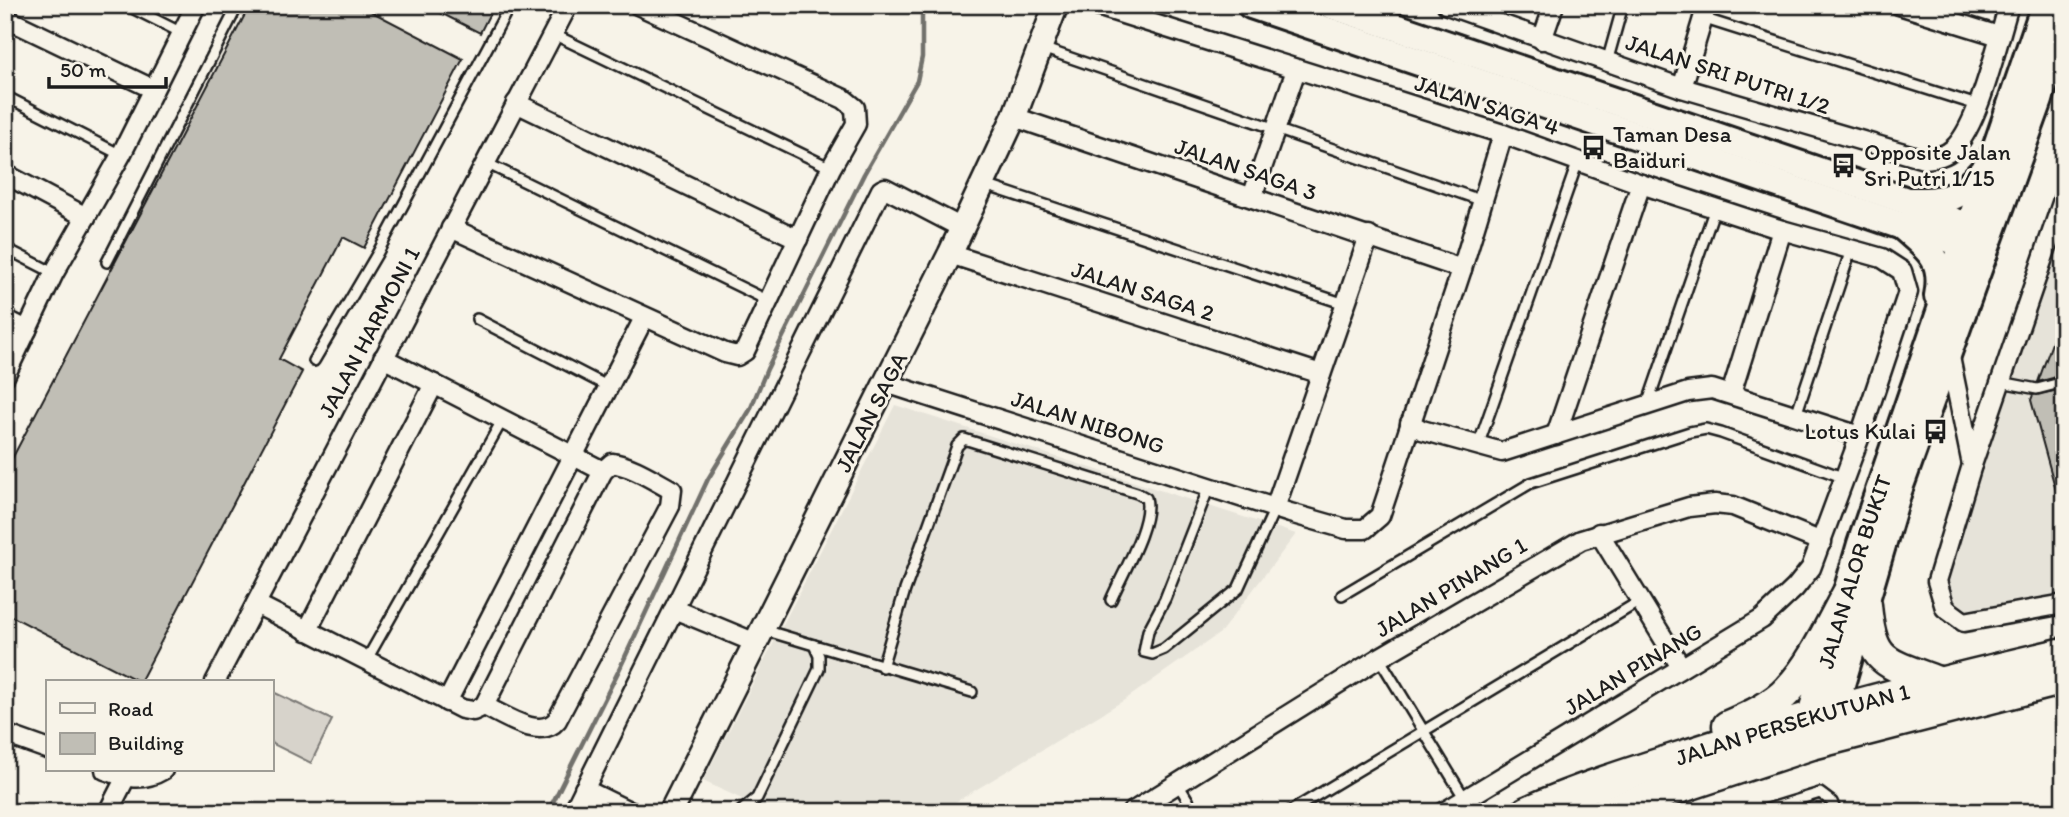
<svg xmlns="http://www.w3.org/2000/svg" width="2069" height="817" font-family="Itim,sans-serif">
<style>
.built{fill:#e6e3d9}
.green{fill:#d7d3cb;stroke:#7a7874;stroke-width:2}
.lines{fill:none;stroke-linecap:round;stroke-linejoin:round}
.stream{stroke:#72716c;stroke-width:4.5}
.building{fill:#c0beb5;stroke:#1c1c1c;stroke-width:2}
.service-casing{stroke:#1c1c1c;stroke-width:14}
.minor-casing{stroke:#1c1c1c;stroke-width:23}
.tertiary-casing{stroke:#1c1c1c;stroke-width:28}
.secondary-casing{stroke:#1c1c1c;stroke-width:32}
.trunk-casing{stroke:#1c1c1c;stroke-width:35}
.path{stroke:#1c1c1c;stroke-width:2.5;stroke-dasharray:2 5;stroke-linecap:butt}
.service{stroke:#f7f3e8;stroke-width:9}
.minor{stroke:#f7f3e8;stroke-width:18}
.tertiary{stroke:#f7f3e8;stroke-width:23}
.secondary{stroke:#f7f3e8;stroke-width:26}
.trunk{stroke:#f7f3e8;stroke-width:30}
.labels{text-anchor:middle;stroke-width:6;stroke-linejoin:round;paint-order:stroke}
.street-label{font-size:23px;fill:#1c1c1c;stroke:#f7f3e8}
.poi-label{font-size:23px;fill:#1c1c1c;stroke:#f7f3e8;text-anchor:start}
</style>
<rect width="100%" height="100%" fill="#f7f3e8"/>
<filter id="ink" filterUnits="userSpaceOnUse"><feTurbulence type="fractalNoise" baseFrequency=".0143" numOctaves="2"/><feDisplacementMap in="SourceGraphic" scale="14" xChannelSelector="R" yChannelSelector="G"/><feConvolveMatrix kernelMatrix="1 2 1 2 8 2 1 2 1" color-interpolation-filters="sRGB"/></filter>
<g filter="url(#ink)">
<g class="built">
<path d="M2064,225v372l-92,17 -21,-12 -7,-20z"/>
<path d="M895,405l401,129 -76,99 -94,66 -187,113h-169l-67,-31z"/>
</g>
<path class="green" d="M271,691l61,29 -21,43 -40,-20z"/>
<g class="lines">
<path class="stream" d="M548,812l71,-142 89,-191 42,-69 17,-41 97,-195 53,-93 5,-24v-52"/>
</g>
<g class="building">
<path d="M250,5h109l104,54 -99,189 -21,-11 -64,122 23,13 -162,310 -135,-69v-141z"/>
<path d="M425,5h69l-14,28z"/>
<path d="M2062,315l2,60 -26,7z"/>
<path d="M2064,389v115l-4,1 -29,-105 2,-5z"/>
</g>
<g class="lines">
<defs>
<g id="service">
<path d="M126,5l56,28"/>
<path d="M1702,18l275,87"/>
<path d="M553,34l278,134"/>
<path d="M1042,48l441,153"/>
<path d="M1607,62l16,-57"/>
<path d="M5,96l116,59"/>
<path d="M486,163l283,138"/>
<path d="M985,185l360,119"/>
<path d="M5,248l49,25"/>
<path d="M107,262l131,-257"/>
<path d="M477,319l132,68"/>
<path d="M314,361l63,-107 133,-249"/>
<path d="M2001,382l36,7 27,-7"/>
<path d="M1647,405l68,-197"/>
<path d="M1796,415l55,-165"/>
<path d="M1478,446l100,-285"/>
<path d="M1209,487l-44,112 -17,32 -4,21 8,2 12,-5 74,-60 37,-81"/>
<path d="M1342,595l189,-112 159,-51 16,-3 15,4 124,45"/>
<path d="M814,645l158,47"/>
<path d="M1379,658l86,141"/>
<path d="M366,661l137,-242"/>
<path d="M882,667l23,-77 52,-144 7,-7 173,54 9,5c7,25 -25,78 -35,102"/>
<path d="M1178,784l17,28"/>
<path d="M740,812l17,-14 62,-129v-13l-5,-11 -50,-15"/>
<path d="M1289,812l351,-211"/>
<path d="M1758,812l62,-19 12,9 4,10"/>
</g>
<g id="minor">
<path d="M1094,5l409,129 138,50 141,46 100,28 20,13 6,21 -48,144 -49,132 -16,20 -33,31 -318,193"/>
<path d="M1447,5l235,83 242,71c12,-1 22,-3 30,-11 25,-23 44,-108 55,-143"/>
<path d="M1899,5l100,31"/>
<path d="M5,18l148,71"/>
<path d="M1542,40l12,-35"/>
<path d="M1682,88l25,-83"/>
<path d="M516,103l282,136"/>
<path d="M1014,117l448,152"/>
<path d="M5,174l81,43"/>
<path d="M1252,197l44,-127"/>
<path d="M2064,197l-92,268 -35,116 8,27 19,14 100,-18"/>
<path d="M451,228l274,125 12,3 8,-5 86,-183 25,-44 -1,-16 -11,-9 -206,-94"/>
<path d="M950,254l371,120"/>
<path d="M5,319l22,11"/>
<path d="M1949,352l23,113"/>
<path d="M5,376l49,-103 67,-118 75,-150"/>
<path d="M886,383l404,130 56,16h19l15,-13 82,-247 41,-135"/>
<path d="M1731,394l51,-164"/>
<path d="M1410,423l12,7 80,22 186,-60 24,-3 148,47"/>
<path d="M1556,435l85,-251"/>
<path d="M1275,508l94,-272"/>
<path d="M1599,533l82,134"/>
<path d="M256,604l206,105 11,2 11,-5c20,9 56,35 73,14l113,-214 2,-16c-19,-10 -39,-24 -60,-27l-9,8 -220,-113"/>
<path d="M674,609l207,-419 4,-2 77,40"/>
<path d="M307,631l127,-247"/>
<path d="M215,682l353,-677"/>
<path d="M447,702l197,-384"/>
<path d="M484,706l119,-235"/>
<path d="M5,734l42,15"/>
<path d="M105,770c22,8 38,12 58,0"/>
<path d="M584,789l47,23"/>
<path d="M108,812l18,-35"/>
<path d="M573,812l101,-203 82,34"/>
<path d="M1132,812l247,-154 202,-118 108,-33 26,-3 18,2 89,36"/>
</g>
<path id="tertiary" d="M671,812l279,-558 64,-137 42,-112"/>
<g id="secondary">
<path d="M1251,5l651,221 23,3 59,24"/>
<path d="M1331,5l576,196 50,22"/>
<path d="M1908,201c41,0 49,-1 76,-31"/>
<path d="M1903,227c26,23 42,32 35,69"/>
<path d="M1833,728l1,-20 64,-217 141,-391 25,-85"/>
<path id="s1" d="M1812,735l-1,-20 50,-171 184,-539"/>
</g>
<g id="trunk">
<path d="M1866,605c5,58 18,57 69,76"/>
<path d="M1728,726c21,-9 46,-20 61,-37 26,-28 42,-66 60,-98"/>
<path id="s2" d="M1527,812c54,-24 109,-41 166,-59 122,-40 245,-71 371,-100"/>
<path d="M1606,812l206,-68 252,-65"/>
</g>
</defs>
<use href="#service" class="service-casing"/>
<use href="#minor" class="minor-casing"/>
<use href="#tertiary" class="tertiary-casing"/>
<use href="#secondary" class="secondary-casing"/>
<use href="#trunk" class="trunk-casing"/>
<path class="path" d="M159,812l28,-7 28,7"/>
<use href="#service" class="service"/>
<use href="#minor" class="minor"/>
<use href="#tertiary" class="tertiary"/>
<use href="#secondary" class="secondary"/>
<use href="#trunk" class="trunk"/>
</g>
</g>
<defs>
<symbol id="bus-bare" viewBox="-9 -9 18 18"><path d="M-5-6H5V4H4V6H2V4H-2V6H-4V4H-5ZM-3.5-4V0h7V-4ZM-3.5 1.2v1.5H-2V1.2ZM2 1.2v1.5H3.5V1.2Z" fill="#1c1c1c" stroke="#f7f3e8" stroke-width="2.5" paint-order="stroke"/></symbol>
</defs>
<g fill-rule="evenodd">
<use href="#bus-bare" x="1576" y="130" width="35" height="35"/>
<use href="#bus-bare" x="1826" y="148" width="35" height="35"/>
<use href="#bus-bare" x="1918" y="414" width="35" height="35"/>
</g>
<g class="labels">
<g class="street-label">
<text transform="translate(1728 74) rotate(18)" y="8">JALAN SRI PUTRI 1/2</text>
<text transform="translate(1487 105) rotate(18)" y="8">JALAN SAGA 4</text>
<text transform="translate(1246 169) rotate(19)" y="8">JALAN SAGA 3</text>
<text transform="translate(1143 291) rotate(18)" y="8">JALAN SAGA 2</text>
<text transform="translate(369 332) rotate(-62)" y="8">JALAN HARMONI 1</text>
<text transform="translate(871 412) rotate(-63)" y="8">JALAN SAGA</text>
<text transform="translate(1088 422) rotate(18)" y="8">JALAN NIBONG</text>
<text dy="8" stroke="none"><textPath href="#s1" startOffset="170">JALAN ALOR BUKIT</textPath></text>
<text transform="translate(1451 587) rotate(-31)" y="8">JALAN PINANG 1</text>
<text transform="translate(1633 669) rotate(-31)" y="8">JALAN PINANG</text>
<text dy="8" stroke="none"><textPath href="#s2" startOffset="280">JALAN PERSEKUTUAN 1</textPath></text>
</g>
<g class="poi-label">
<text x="1613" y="142">Taman Desa<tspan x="1613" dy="26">Baiduri</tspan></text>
<text x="1864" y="160">Opposite Jalan<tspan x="1864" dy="26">Sri Putri 1/15</tspan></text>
<text x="1916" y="439" text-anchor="end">Lotus Kulai</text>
</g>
</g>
<rect width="2069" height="817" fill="none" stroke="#f7f3e8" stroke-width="28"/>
<rect x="14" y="14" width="2041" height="789" fill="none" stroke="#1c1c1c" stroke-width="2.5" filter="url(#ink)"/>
<rect x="46" y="680" width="228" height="91" fill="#f7f3e8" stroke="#9f9d96" stroke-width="2"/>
<rect x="60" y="703" width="35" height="10" fill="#f7f3e8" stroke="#9f9d96" stroke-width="2"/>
<text x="108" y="716" font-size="21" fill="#1c1c1c">Road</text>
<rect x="60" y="733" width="35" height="21" fill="#c0beb5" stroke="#9f9d96" stroke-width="2"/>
<text x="108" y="750" font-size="21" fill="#1c1c1c">Building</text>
<path d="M49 77v10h117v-10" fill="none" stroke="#1c1c1c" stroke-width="3.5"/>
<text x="60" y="77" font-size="21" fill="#1c1c1c" stroke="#f7f3e8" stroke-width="5" paint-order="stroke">50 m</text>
</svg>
